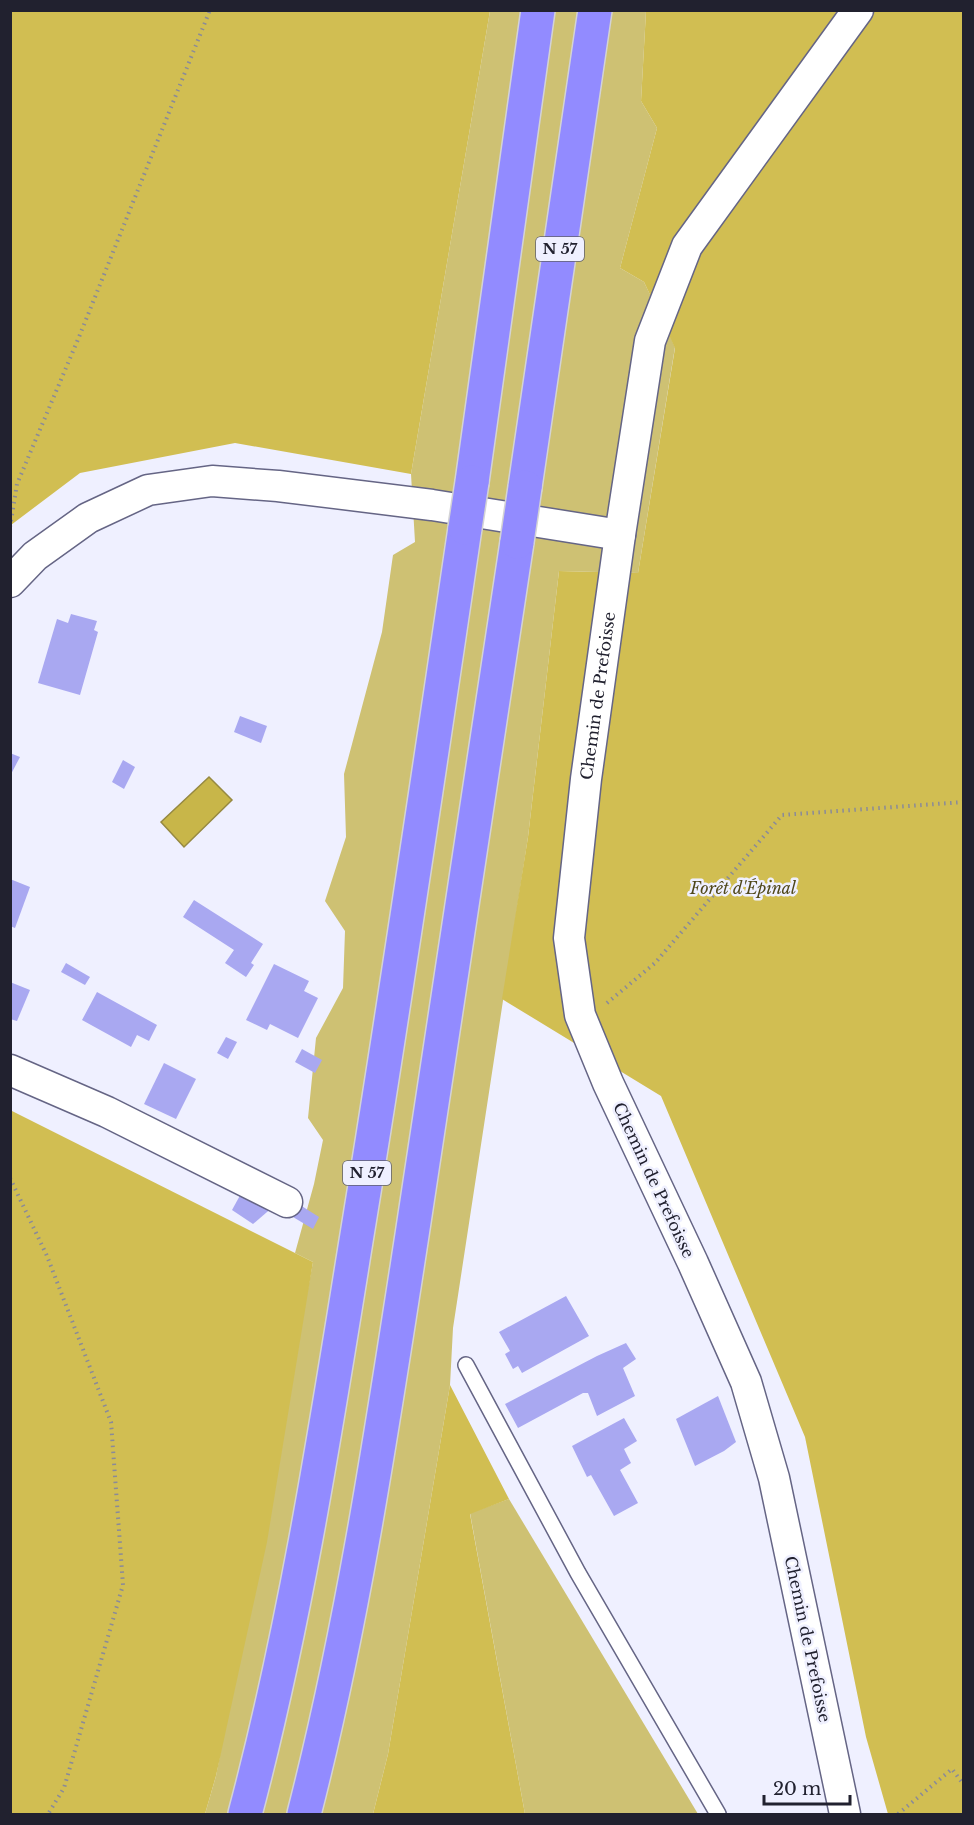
<svg xmlns="http://www.w3.org/2000/svg" width="974" height="1825" font-family="'Libre Baskerville',serif">
<style>
.green{fill:#cec173}
.forest{fill:#d1be52}
.water{fill:#c8b649;stroke:#968941;stroke-width:1.5}
.building{fill:#a9a8f1}
.lines{fill:none;stroke-linecap:round;stroke-linejoin:round}
.lane-casing{stroke:#656585;stroke-width:18}
.street-casing{stroke:#656585;stroke-width:33}
.highway-casing{stroke:#d3d3d5;stroke-width:36}
.path{stroke:#8a8a99;stroke-width:4;stroke-dasharray:1.5 4.5;stroke-linecap:butt}
.lane{stroke:#fff;stroke-width:15}
.street{stroke:#fff;stroke-width:30}
.highway{stroke:#928bff;stroke-width:33}
.highway-bridge-casing{stroke:#d3d3d5;stroke-width:36;stroke-linecap:butt}
.highway-bridge{stroke:#928bff;stroke-width:33}
.labels{text-anchor:middle;stroke-width:5;stroke-linejoin:round;paint-order:stroke}
.shield{fill:#eff0ff;stroke:#5f5f6d;stroke-width:1.5}
.shield-label{font-size:15px;font-weight:bold;fill:#21212f}
.street-label{font-size:16px;fill:#21212f;stroke:#eff0ff}
.park-label{font-size:16px;font-style:italic;fill:#4f471a;stroke:#eff0ff}
</style>
<rect width="100%" height="100%" fill="#eff0ff"/>
<g class="green">
<path d="M490,11h156l-5,90 16,27 -37,140 24,14 31,65 -37,226 -79,-2 -31,266 -75,491 -3,57 -62,369 -15,60h-168l11,-38 97,-514 -18,-9 19,-69 9,-44 -15,-22 8,-80 27,-50 2,-57 -20,-30 21,-64 -2,-63 38,-142 11,-77 22,-13 -4,-68z"/>
<path d="M509,1499l189,315h-173l-55,-301z"/>
</g>
<g class="forest">
<path d="M11,10l479,1 -79,463 -176,-31 -155,30 -69,52z"/>
<path d="M646,11h317v1803h-75l-22,-77 -61,-300 -144,-341 -159,-97 26,-162 31,-266 79,2 37,-225 -31,-66 -24,-14 37,-140 -16,-27z"/>
<path d="M10,1110l303,152 -46,280 -51,234 -11,38h-194z"/>
<path d="M450,1385l59,114 -39,15 55,300h-152l15,-60z"/>
</g>
<path class="water" d="M209,777l23,23 -48,47 -23,-25z"/>
<g class="building">
<path d="M71,614l26,7 -3,9 4,2 -18,63 -42,-12 19,-64 11,4z"/>
<path d="M240,716l27,10 -6,17 -27,-11z"/>
<path d="M10,753l10,4 -10,19z"/>
<path d="M123,760l12,7 -11,22 -12,-7z"/>
<path d="M10,879l20,8 -15,41 -5,-2z"/>
<path d="M194,900l69,44 -12,19 3,2 -8,12 -21,-14 9,-13 -51,-33z"/>
<path d="M66,963l24,14 -5,8 -24,-13z"/>
<path d="M274,964l35,17 -5,10 14,7 -20,40 -28,-14 -3,6 -21,-10z"/>
<path d="M10,982l20,8 -13,31 -7,-2z"/>
<path d="M97,992l60,33 -8,16 -12,-6 -6,12 -49,-27z"/>
<path d="M226,1037l11,5 -9,17 -11,-6z"/>
<path d="M302,1049l20,11 -7,13 -20,-11z"/>
<path d="M164,1063l32,16 -20,40 -32,-15z"/>
<path d="M243,1190l31,16 -21,18 -21,-14z"/>
<path d="M300,1205l19,12 -6,12 -20,-12z"/>
<path d="M566,1296l23,40 -67,37 -4,-7 -5,3 -8,-15 5,-3 -11,-19z"/>
<path d="M626,1343l10,16 -13,9 12,28 -38,20 -9,-23h-5l-65,35 -13,-24 92,-48z"/>
<path d="M718,1396l18,46 -12,9 -29,15 -19,-47z"/>
<path d="M624,1418l13,23 -13,8 7,14 -11,7 18,33 -24,13 -23,-41 -4,2 -15,-31z"/>
</g>
<g class="lines">
<defs>
<path id="lane" d="M466,1365l112,208 140,241"/>
<g id="street">
<path d="M10,582l25,-26 53,-38 60,-28 64,-9 66,5 154,19 188,30"/>
<path d="M10,1070l97,42 180,90"/>
<path id="s1" d="M845,1814l-71,-336 -28,-96 -53,-119 -85,-180 -28,-68 -11,-77 17,-159 34,-244 30,-194 37,-95 171,-236"/>
</g>
<g id="highway">
<path d="M472,482l66,-472"/>
<path d="M525,487l70,-477"/>
<path d="M245,1814c50,-188 80,-380 111,-573 39,-237 74,-475 109,-713"/>
<path d="M304,1814c49,-190 78,-385 108,-579 36,-231 71,-462 105,-693"/>
</g>
</defs>
<use href="#lane" class="lane-casing"/>
<use href="#street" class="street-casing"/>
<use href="#highway" class="highway-casing"/>
<g class="path">
<path d="M10,527l7,-43 62,-147 131,-327"/>
<path d="M607,1003l48,-40 127,-148 182,-13"/>
<path d="M10,1178l37,78 64,166 12,163 -59,203 -16,26"/>
<path d="M898,1814l54,-45 12,16"/>
</g>
<use href="#lane" class="lane"/>
<use href="#street" class="street"/>
<use href="#highway" class="highway"/>
<defs>
<g id="highway-bridge">
<path d="M465,528l7,-46"/>
<path d="M517,542l8,-55"/>
</g>
</defs>
<use href="#highway-bridge" class="highway-bridge-casing"/>
<use href="#highway-bridge" class="highway-bridge"/>
</g>
<g class="labels">
<g class="shield">
<rect x="536" y="237" width="48" height="24" rx="4.5"/>
<rect x="343" y="1161" width="48" height="24" rx="4.5"/>
</g>
<g class="shield-label">
<text x="560" y="254">N 57</text>
<text x="367" y="1178">N 57</text>
</g>
<g class="street-label">
<text dy="6" stroke="none"><textPath href="#s1" startOffset="1168">Chemin de Prefoisse</textPath></text>
<text transform="translate(654 1180) rotate(65)" y="6">Chemin de Prefoisse</text>
<text transform="translate(808 1639) rotate(78)" y="6">Chemin de Prefoisse</text>
</g>
<g class="park-label">
<text x="743" y="894">Forêt d'Épinal</text>
</g>
</g>
<rect width="974" height="1825" fill="none" stroke="#21212f" stroke-width="24"/>
<path d="M764 1795v9h86v-9" fill="none" stroke="#21212f" stroke-width="3"/>
<text x="773" y="1795" font-size="18" fill="#21212f" stroke="#eff0ff" stroke-width="4.5" paint-order="stroke">20 m</text>
</svg>
